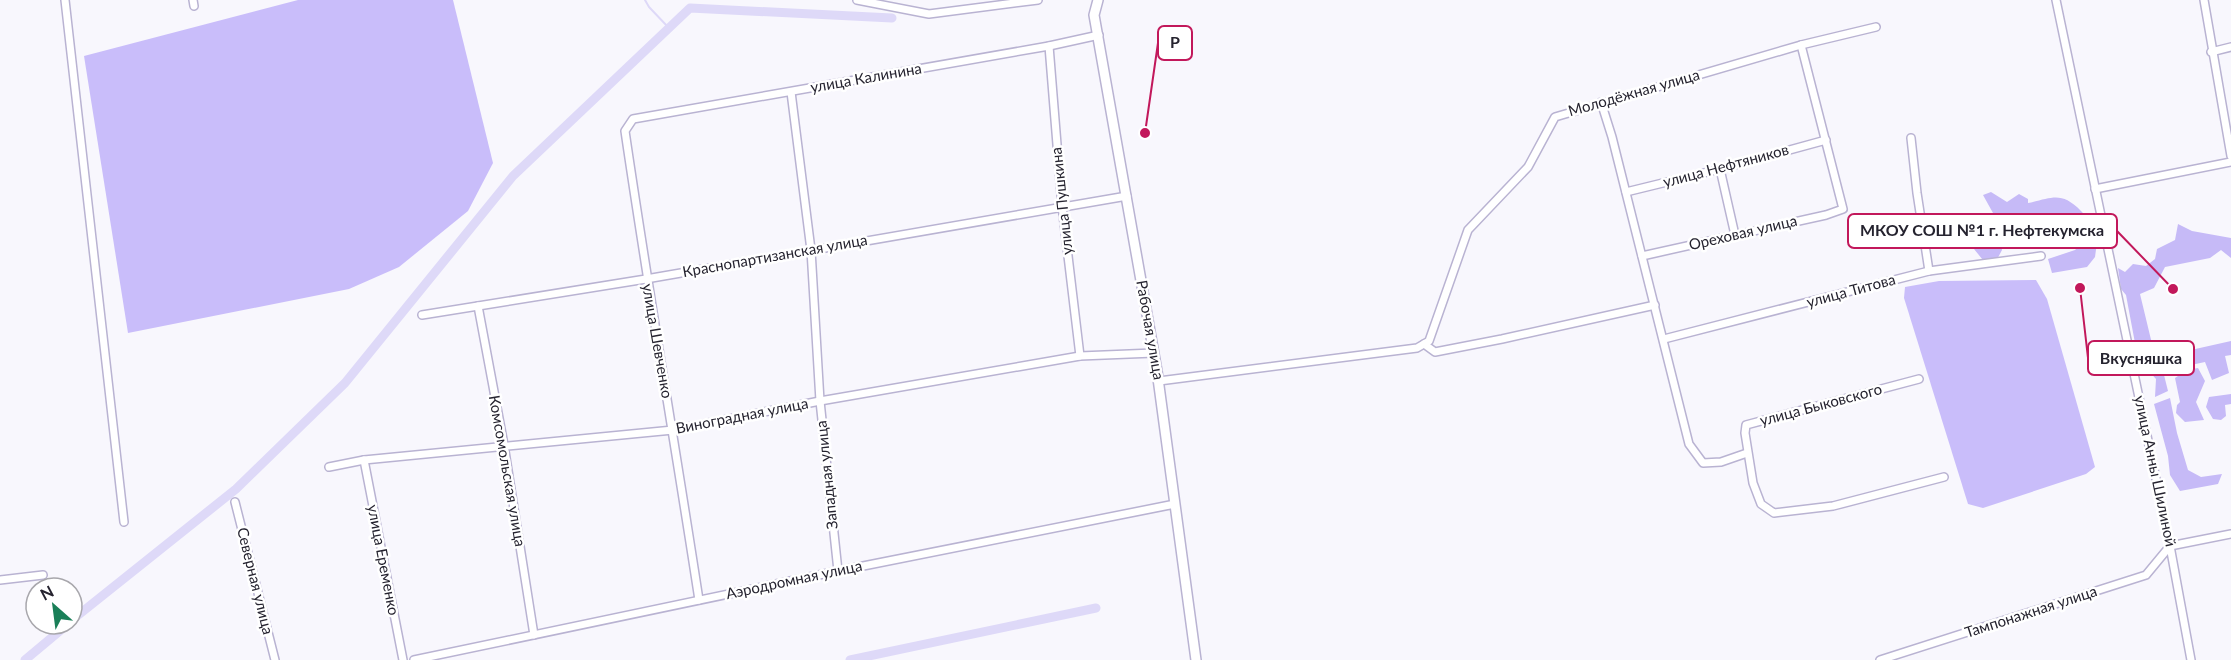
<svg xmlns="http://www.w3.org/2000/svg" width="2231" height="660" font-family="Lato,sans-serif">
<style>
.green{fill:#c9bdfa}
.forest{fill:#c6baf7}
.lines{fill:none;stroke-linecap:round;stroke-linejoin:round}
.stream{stroke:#ded9f8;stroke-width:2}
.canal{stroke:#ded9f8;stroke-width:9}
.street-casing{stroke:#b9b3d2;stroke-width:10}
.secondary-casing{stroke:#b9b3d2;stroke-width:12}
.street{stroke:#fff;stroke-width:7}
.secondary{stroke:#fff;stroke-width:9}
.labels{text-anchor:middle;stroke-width:5;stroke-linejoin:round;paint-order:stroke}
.street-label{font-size:15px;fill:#25232f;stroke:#fff}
.leader{fill:none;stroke:#c2185b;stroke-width:2}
.callout-dot{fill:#c2185b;stroke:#fff;stroke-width:2}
.callout{fill:#fff;stroke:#c2185b;stroke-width:2}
.callout-label{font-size:16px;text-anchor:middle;font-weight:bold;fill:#25232f}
</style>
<rect width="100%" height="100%" fill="#f8f7fd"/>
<g class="green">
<path d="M298,0h155l40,163 -25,48 -69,56 -50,22 -221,44 -44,-277z"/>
<path d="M2036,280l11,19 48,168 -9,7 -103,34 -15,-4 -64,-206 1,-11 34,-6z"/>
</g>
<g class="forest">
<path d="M1991,192l16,10 12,-8 9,5v4c25,-5 33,-12 53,8 6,6 10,10 12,19 -18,14 -55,18 -77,12 -12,-3 -21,-13 -29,-22l6,-7 -10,-18z"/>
<path d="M1979,214l10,28 6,-5 5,3 2,10 -8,15h-7l-13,-16 -4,-32z"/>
<path d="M2178,224l14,7 39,7v20l-10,-8 -11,8 -45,9 -11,21 -14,6 13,54 20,6 58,-13v14l-6,1 4,17 -17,7 -7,-18 -42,9 5,20 -13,6 1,-18 -18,-20 -12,-64 -5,-6 -3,-21 7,4 8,-8 13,2 9,-7 2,-10 18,-9z"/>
<path d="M2091,235h7l-3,22 -8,10 -35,6 -4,-14 27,-9z"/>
<path d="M2198,368l7,13 -9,21 8,18 -19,2 -9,-9 1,-8 3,-3 -5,-24 12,-8z"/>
<path d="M2231,394v10l-6,1 1,11 -5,4 -8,-1 -7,-12 3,-10z"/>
<path d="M2170,398l7,35 11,37 13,7 21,-3 -4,10 -38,7 -10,-16 -2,-19 -14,-52z"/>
</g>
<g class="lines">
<path class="stream" d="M645,0l4,7 19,20"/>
<g class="canal">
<path d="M72,620l164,-131 109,-106 168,-207 177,-168 202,10"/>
<path d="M25,660l43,-36"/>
<path d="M850,660l246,-52"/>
</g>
<defs>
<g id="street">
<path d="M65,0l59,522"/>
<path d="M193,0l1,6"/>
<path d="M857,0l72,14 109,-14"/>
<path d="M2056,0l114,546 21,114"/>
<path d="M2204,0l27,156"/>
<path d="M1049,46l13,160 18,150"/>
<path d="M2211,52l20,-5"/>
<path d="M791,92l20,158 9,151 18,170"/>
<path d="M1601,102l11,35 77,307 14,19 18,-1 26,-9"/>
<path d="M1911,138l6,55 12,78"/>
<path d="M1720,169l15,66"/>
<path d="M2095,189l136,-27"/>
<path d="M1626,192l94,-23 106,-29"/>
<path d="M1642,256l184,-41 17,-6 -42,-164"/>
<path d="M478,306l26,139 30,190"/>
<path d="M422,315l224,-36 481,-83"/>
<path d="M1664,339l265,-68 112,-15"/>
<path d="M1424,344l11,8 67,-13 153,-34"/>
<path d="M1919,379l-173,46 -1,8 8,50 8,21 13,9 59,-7 111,-29"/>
<path d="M1159,381l258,-33 12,-7 39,-111 60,-63 27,-50 246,-72 75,-18"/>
<path d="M364,460l39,200"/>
<path d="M329,467l35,-7 309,-30 147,-29 260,-45 74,-3"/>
<path d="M235,502l40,158"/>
<path d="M2170,546l61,-12"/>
<path d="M0,580l43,-5"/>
<path d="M699,600c-24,-156 -51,-312 -74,-469l8,-12 416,-73 50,-11"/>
<path d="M414,660l424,-89 337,-67"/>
<path d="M1880,660l266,-85 24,-29"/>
</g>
<path id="secondary" d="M1098,0l-4,15 63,356 39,289"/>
</defs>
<use href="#street" class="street-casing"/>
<use href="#secondary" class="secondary-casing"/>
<use href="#street" class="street"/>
<use href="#secondary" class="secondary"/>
</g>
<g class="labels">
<g class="street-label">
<text transform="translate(866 78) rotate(-10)" y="5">улица Калинина</text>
<text transform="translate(1634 93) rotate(-16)" y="5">Молодёжная улица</text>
<text transform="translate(1726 166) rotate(-15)" y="5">улица Нефтяников</text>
<text transform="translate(1062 201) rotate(-96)" y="5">улица Пушкина</text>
<text transform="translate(1743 233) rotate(-13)" y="5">Ореховая улица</text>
<text transform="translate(775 256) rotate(-10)" y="5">Краснопартизанская улица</text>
<text transform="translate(1851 291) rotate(-15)" y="5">улица Титова</text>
<text transform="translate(1150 330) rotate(80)" y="5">Рабочая улица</text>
<text transform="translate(657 341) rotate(80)" y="5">улица Шевченко</text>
<text transform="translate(1821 405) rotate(-15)" y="5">улица Быковского</text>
<text transform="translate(742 416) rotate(-11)" y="5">Виноградная улица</text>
<text transform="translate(507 471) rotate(80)" y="5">Комсомольская улица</text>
<text transform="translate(2155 471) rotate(78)" y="5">улица Анны Шилиной</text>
<text transform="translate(827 475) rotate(-96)" y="5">Западная улица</text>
<text transform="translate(383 560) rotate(79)" y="5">улица Еременко</text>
<text transform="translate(794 580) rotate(-12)" y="5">Аэродромная улица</text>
<text transform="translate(255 581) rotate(76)" y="5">Северная улица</text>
<text transform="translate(2031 612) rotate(-18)" y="5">Тампонажная улица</text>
</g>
</g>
<path class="leader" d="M1145 133L1158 43M2173 289L2117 231M2080 288L2088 358"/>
<g class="callout-dot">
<circle cx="1145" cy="133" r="6"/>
<circle cx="2173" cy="289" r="6"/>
<circle cx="2080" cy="288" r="6"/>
</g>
<g class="callout">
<rect x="1158" y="26" width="34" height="34" rx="6"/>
<rect x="1848" y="214" width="269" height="34" rx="6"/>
<rect x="2088" y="341" width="106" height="34" rx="6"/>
</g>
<g class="callout-label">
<text x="1175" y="48">Р</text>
<text x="1982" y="236">МКОУ СОШ №1 г. Нефтекумска</text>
<text x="2141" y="364">Вкусняшка</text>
</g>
<g transform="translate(54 606) rotate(332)"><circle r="28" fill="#ffffff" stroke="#a8a7ac" stroke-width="1.5"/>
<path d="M0-4.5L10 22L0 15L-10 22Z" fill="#1a7f58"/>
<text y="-9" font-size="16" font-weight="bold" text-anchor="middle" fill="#25232f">N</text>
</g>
</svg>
